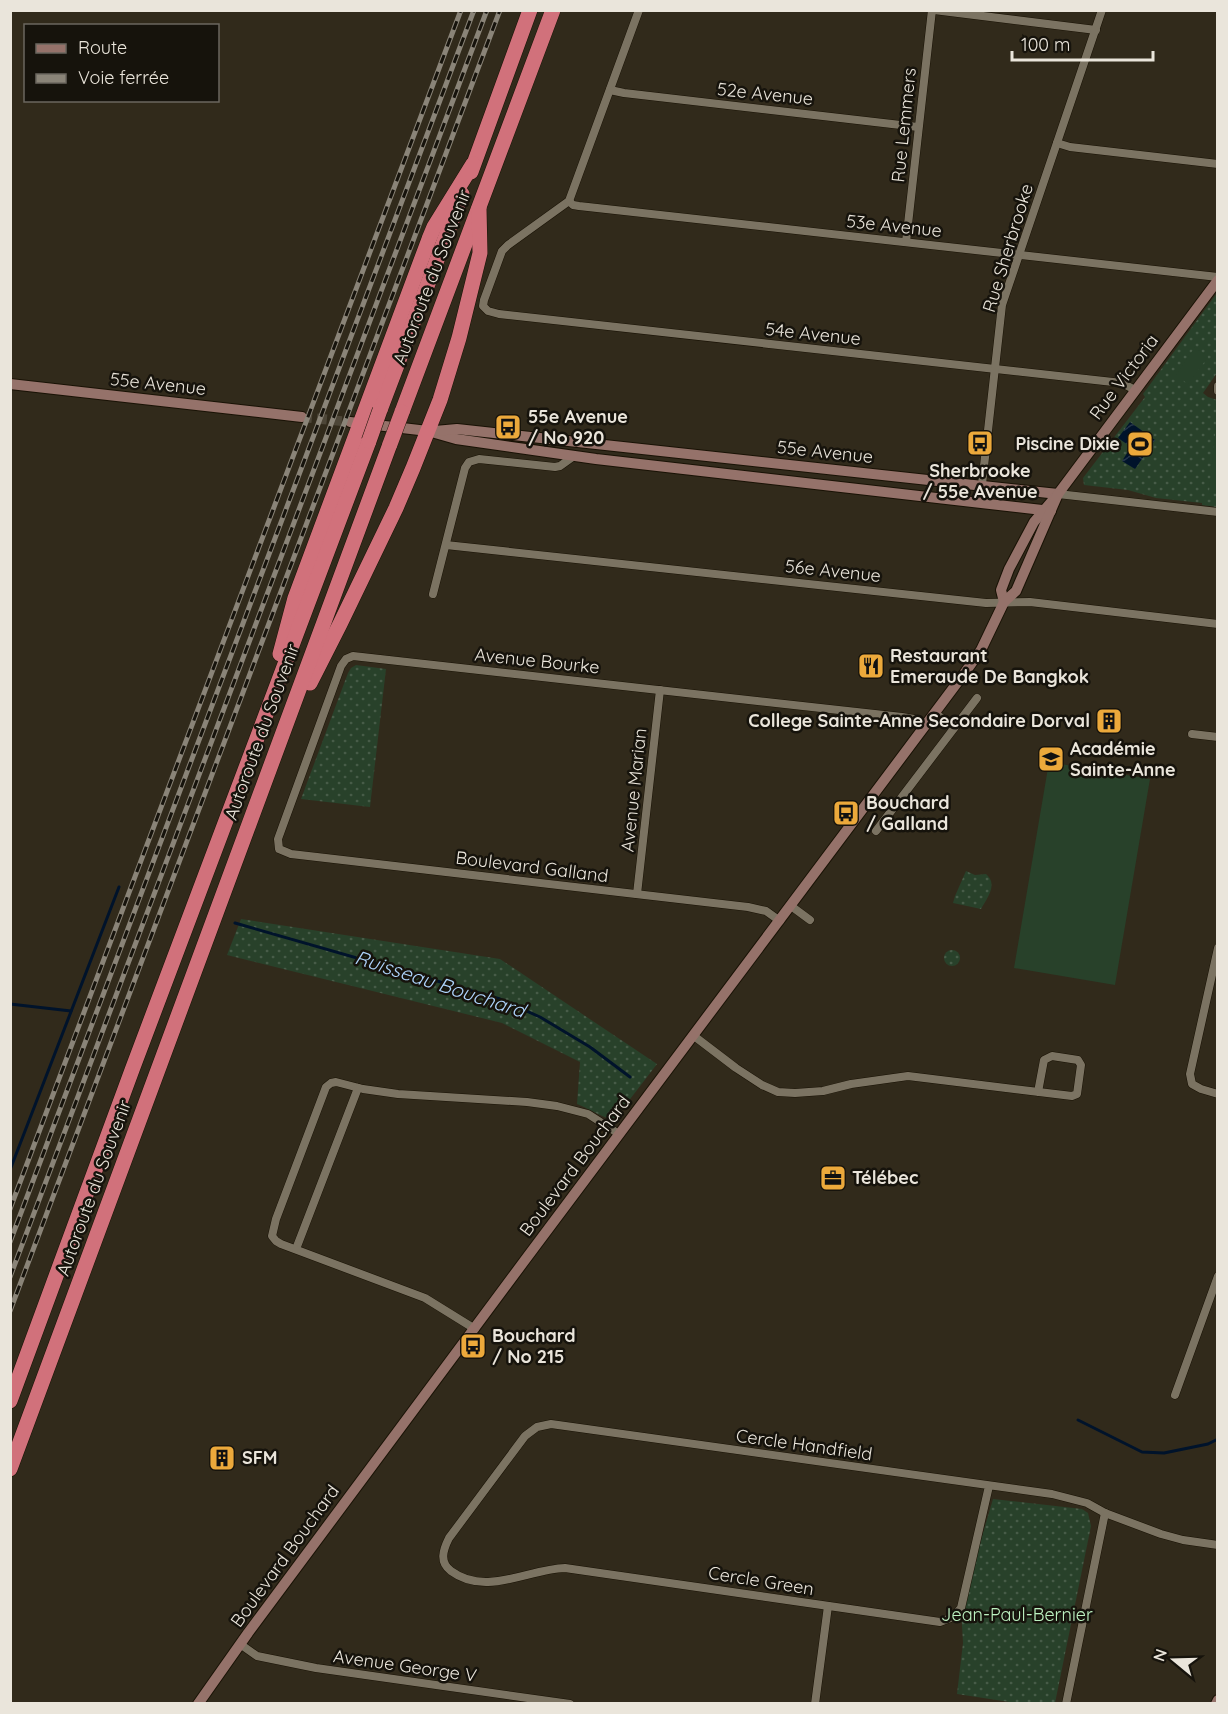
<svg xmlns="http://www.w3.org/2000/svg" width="1228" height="1714" font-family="Quicksand,sans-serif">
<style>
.grass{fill:url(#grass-dots)}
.garden{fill:#28412a}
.water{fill:url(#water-waves)}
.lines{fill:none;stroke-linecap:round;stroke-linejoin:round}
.stream{stroke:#00132b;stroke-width:3}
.secondary-tunnel{stroke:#4d4638;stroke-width:10;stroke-dasharray:10 5;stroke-linecap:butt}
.street-casing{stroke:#191205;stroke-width:9}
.secondary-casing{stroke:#191205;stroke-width:12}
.highway-casing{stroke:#191205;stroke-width:16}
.street{stroke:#7b7362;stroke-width:8}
.secondary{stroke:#95726a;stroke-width:10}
.highway{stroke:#d1717b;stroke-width:15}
.rail-casing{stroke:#8a8478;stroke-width:5}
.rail{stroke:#16130c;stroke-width:3;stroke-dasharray:9;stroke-linecap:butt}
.highway-bridge-casing{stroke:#191205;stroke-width:16;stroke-linecap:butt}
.highway-bridge{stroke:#d1717b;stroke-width:15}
.labels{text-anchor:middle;stroke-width:5;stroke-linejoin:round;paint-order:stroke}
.street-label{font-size:18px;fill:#eae5db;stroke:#16130c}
.poi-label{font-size:18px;font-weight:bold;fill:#eae5db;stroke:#16130c;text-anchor:start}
.park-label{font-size:18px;fill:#bcf1c0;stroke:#16130c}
.water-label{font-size:20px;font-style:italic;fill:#aed4fc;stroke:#16130c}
</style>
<defs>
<pattern id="grass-dots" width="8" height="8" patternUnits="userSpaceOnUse" patternTransform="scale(1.5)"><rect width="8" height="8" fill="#28412a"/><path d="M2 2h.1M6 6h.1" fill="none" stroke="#475c48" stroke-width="1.8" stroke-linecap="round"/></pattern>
<pattern id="water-waves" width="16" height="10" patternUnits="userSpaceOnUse" patternTransform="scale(1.5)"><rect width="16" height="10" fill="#00132b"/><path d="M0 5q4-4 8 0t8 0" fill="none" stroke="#253549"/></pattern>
</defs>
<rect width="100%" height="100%" fill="#312a1b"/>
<g class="grass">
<path d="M1217,293v80l-14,20 5,4 9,3v107l-15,-2v-2l-46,-5 -28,-8 -44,-5 -1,-7 62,-81 -2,-3z"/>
<path d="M356,665l30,4 -16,138 -69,-8 47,-126 3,-5z"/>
<path d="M966,871l9,4 11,-1c12,10 2,23 -5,35l-28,-6 2,-7z"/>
<path d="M241,919l259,40 157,105 -43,56c-13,-3 -24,-11 -37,-16l3,-42 -78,-39 -275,-68z"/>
<circle cx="952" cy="958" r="8"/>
<path d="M993,1499l89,10 6,4 3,13 -36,177h-39l-59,-9 6,-51 -2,-35z"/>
</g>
<g class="garden">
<path d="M1195,347l13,10 -20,27 -12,-9z"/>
<path d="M1217,416l1,77h-1l-8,-1z"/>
<path d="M1049,762l101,17 -35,206 -101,-17z"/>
</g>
<path class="water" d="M1130,422l25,18 -20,29 -13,-8 9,-14 -13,-9z"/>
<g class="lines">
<g class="stream">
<path d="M235,923l265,76 40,18 50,30 40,30"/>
<path d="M10,1004l61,7"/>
<path d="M10,1170l109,-283"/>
<path d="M1078,1420l64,32 22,1 44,-9 10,-5"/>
</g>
<path class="secondary-tunnel" d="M302,417l48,5"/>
<defs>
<g id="street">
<path d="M639,10l-70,191 -61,44 -6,6 -18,49 -1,6 5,5 11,3 623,69 13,7"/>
<path d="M934,10l162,20"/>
<path d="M610,90l14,3 294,34"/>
<path d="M1057,143l13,4 148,17"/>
<path d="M569,201l4,4 6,1 639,71"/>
<path d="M906,242l26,-232"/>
<path d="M1218,386v5"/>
<path d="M1058,494l160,18"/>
<path d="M980,502l22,-197 100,-295"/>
<path d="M446,545l540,58 44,-1 188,22"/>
<path d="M433,594l32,-126 4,-6 10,-3 76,8 5,-1 14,-10"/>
<path d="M935,713l19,15"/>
<path d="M1192,734l26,3"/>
<path d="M876,831l101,-133"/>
<path d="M637,894l23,-204"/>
<path d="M791,906l19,14"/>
<path d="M780,921l-14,-10 -18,-4 -457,-53 -12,-5 -1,-10 63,-173 5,-7 7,-3 549,61 12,2 11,7"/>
<path d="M1218,948l-28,126 2,10 9,5 17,5"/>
<path d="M694,1036l42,32 26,17 16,7 17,1 28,-2 28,-7 57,-8 164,20 5,-2 4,-29 -3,-5 -26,-4 -8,4 -6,32"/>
<path d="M296,1249l62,-161"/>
<path d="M475,1329l-50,-31 -144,-54 -5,-3 -4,-5 4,-17 50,-132 5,-4 5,-1 27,7 35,5 129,8 30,4 31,8 31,20"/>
<path d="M1175,1395l43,-119"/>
<path d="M989,1486l-28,122 -8,9 -13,5 -375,-54c-37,1 -79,29 -114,3 -12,-9 -8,-21 -2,-33l76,-102 12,-9 14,-3 501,70 35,9 18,10 56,21 22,6 35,5"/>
<path d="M240,1644l17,12 59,12 254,36"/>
<path d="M815,1704l13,-98"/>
<path d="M1066,1704l39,-191"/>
</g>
<g id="secondary">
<path d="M10,384l292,33"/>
<path d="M350,422l78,9 28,8 140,20 455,52"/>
<path d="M435,431l22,-2 601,65"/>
<path d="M1004,602l-3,-12 8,-21 25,-47 24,-28 160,-214"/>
<path d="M198,1704l50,-71 277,-373 441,-589 15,-21 23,-48 12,-11 42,-97"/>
<path d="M1216,1704l2,-4"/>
</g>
<g id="highway">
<path d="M471,172l59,-162"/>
<path d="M380,410l82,-216"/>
<path d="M402,412l151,-402"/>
<path d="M280,654l15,-56 134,-359 5,-12 39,-63"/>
<path d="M310,683l30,-59 56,-116 17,-40 27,-68 19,-62 21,-85 -1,-45"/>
<path d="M10,1401l122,-331 237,-629"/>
<path d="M10,1469l380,-1025"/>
</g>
</defs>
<use href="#street" class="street-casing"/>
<use href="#secondary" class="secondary-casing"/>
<use href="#highway" class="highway-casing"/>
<use href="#street" class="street"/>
<use href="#secondary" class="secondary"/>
<use href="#highway" class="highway"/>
<defs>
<g id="rail">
<path d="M10,1209l451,-1199"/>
<path d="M10,1242l464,-1232"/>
<path d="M10,1277l477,-1267"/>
<path d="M10,1311l490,-1301"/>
</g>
</defs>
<use href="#rail" class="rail-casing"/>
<use href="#rail" class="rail"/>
<defs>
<g id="highway-bridge">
<path d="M369,441l11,-31"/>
<path d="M390,444l12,-32"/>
</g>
</defs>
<use href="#highway-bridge" class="highway-bridge-casing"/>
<use href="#highway-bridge" class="highway-bridge"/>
</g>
<defs>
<symbol id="bus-square" viewBox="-11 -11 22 22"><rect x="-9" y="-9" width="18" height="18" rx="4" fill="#eca93b" stroke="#16130c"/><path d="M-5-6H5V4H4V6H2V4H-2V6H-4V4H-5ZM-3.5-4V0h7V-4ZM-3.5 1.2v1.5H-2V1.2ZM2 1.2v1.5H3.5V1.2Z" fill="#111"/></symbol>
<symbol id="stadium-square" viewBox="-11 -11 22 22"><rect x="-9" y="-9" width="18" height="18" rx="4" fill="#eca93b" stroke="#16130c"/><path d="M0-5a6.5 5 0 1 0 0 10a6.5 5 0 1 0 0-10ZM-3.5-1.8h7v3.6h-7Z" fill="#111"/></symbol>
<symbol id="restaurant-square" viewBox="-11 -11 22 22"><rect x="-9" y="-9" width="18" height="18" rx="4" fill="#eca93b" stroke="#16130c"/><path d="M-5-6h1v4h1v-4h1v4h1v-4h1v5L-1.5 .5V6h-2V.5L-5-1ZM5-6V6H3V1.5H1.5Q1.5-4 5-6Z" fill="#111"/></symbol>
<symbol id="building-square" viewBox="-11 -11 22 22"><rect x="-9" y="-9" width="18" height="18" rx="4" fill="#eca93b" stroke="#16130c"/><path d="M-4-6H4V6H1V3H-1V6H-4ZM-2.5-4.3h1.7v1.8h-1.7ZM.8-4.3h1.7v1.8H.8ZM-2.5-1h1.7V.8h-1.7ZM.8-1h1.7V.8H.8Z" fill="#111"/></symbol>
<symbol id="school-square" viewBox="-11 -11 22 22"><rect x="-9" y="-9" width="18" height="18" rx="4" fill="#eca93b" stroke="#16130c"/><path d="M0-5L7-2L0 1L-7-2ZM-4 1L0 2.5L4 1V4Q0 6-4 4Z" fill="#111"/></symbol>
<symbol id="office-square" viewBox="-11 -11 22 22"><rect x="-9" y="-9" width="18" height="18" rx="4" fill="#eca93b" stroke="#16130c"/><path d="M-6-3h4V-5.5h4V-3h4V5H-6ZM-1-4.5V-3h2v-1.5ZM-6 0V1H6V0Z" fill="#111"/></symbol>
</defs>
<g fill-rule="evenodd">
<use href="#bus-square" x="493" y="412" width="30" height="30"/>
<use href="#bus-square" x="965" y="428" width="30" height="30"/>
<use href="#stadium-square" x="1125" y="429" width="30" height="30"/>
<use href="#restaurant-square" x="856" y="651" width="30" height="30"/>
<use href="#building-square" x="1094" y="706" width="30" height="30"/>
<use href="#school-square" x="1036" y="744" width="30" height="30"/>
<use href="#bus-square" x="831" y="798" width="30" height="30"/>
<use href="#office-square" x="818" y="1163" width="30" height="30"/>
<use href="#bus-square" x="458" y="1331" width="30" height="30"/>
<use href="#building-square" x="207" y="1443" width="30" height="30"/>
</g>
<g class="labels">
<g class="street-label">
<text transform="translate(765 94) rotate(6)" y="6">52e Avenue</text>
<text transform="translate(904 125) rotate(-84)" y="6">Rue Lemmers</text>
<text transform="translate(894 226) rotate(6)" y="6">53e Avenue</text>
<text transform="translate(1008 248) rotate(-73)" y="6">Rue Sherbrooke</text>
<text transform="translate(432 277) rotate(-69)" y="6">Autoroute du Souvenir</text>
<text transform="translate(813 334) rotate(6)" y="6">54e Avenue</text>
<text transform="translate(1124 377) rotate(-53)" y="6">Rue Victoria</text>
<text transform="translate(158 384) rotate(6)" y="6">55e Avenue</text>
<text transform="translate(825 452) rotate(6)" y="6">55e Avenue</text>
<text transform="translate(833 571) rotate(6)" y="6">56e Avenue</text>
<text transform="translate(537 661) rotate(6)" y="6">Avenue Bourke</text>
<text transform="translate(262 732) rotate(-70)" y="6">Autoroute du Souvenir</text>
<text transform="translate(634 790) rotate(-84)" y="6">Avenue Marian</text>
<text transform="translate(532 867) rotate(7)" y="6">Boulevard Galland</text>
<text transform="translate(575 1166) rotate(-53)" y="6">Boulevard Bouchard</text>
<text transform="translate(94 1188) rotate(-70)" y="6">Autoroute du Souvenir</text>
<text transform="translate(804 1445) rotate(8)" y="6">Cercle Handfield</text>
<text transform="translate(285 1556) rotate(-54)" y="6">Boulevard Bouchard</text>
<text transform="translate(761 1581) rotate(9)" y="6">Cercle Green</text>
<text transform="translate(405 1666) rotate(8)" y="6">Avenue George V</text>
</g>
<g class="poi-label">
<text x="528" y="423">55e Avenue<tspan x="528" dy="21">/ No 920</tspan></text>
<text x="1120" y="450" text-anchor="end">Piscine Dixie</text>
<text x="980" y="477" text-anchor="middle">Sherbrooke<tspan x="980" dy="21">/ 55e Avenue</tspan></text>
<text x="890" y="662">Restaurant<tspan x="890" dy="21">Emeraude De Bangkok</tspan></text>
<text x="1090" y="727" text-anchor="end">College Sainte-Anne Secondaire Dorval</text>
<text x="1070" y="755">Académie<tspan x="1070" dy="21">Sainte-Anne</tspan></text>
<text x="866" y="809">Bouchard<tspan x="866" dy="21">/ Galland</tspan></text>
<text x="852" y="1184">Télébec</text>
<text x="492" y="1342">Bouchard<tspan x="492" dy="21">/ No 215</tspan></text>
<text x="242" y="1464">SFM</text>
</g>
<g class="park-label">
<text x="1017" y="1621">Jean-Paul-Bernier</text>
</g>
<g class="water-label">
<text transform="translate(440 984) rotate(18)" y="7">Ruisseau Bouchard</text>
</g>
</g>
<rect width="1228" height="1714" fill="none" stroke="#eae5db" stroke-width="24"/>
<rect x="24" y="24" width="195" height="78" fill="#16130c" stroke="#6b675f" stroke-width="1.5"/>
<rect x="36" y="44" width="30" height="9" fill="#95726a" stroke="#6b675f" stroke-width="1.5"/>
<text x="78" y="54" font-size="18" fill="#eae5db">Route</text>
<rect x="36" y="74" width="30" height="9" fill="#8a8478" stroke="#6b675f" stroke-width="1.5"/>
<text x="78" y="84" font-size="18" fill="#eae5db">Voie ferrée</text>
<g transform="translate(1174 1660) rotate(289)" stroke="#16130c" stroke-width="4.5" paint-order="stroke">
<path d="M0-4.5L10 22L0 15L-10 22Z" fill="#eae5db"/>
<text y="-9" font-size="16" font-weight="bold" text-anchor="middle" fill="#eae5db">N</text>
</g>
<path d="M1012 51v9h141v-9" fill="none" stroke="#eae5db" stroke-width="3"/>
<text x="1021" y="51" font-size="18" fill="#eae5db" stroke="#16130c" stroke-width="4.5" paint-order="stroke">100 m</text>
</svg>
